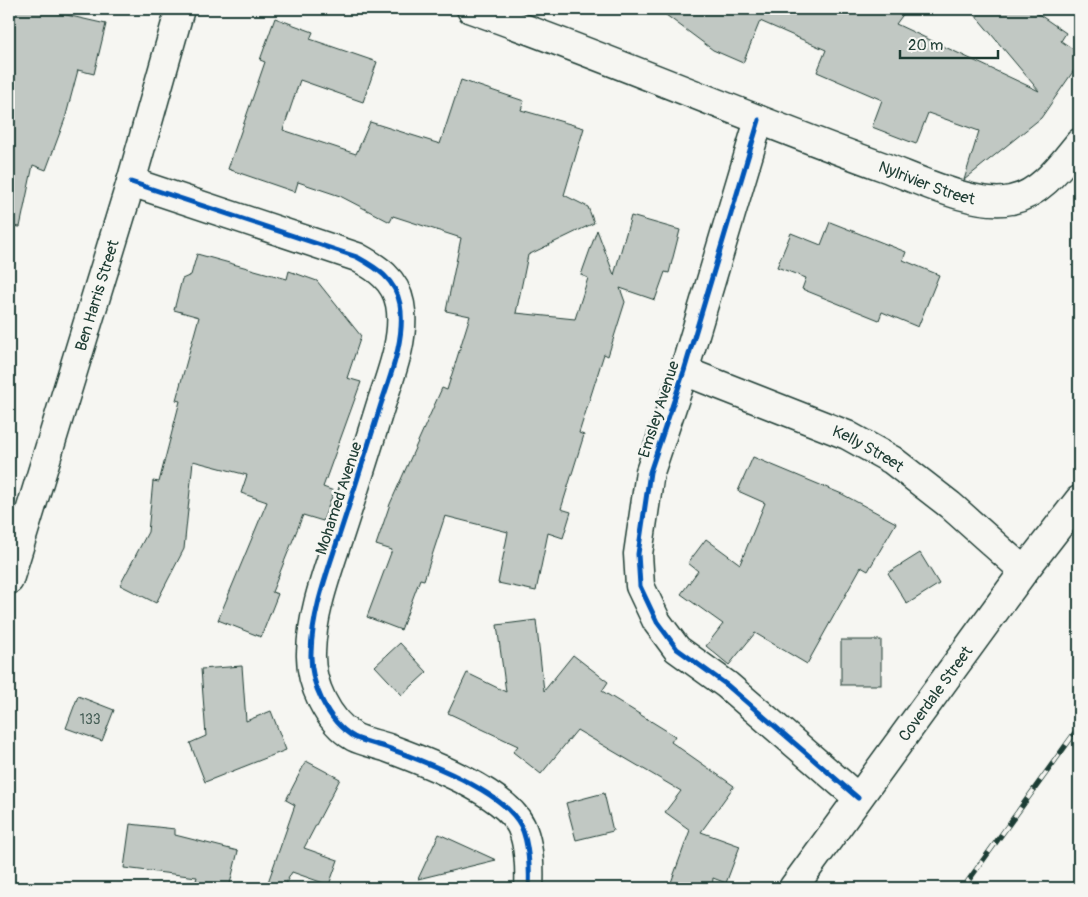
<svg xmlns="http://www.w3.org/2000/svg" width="1088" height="897" font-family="Pangolin,sans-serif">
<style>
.building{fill:#c1c8c3;stroke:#1f3d34}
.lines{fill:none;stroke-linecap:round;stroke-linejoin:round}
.minor-casing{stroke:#1f3d34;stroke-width:31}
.tertiary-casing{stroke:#1f3d34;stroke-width:31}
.minor{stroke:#f6f6f2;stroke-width:28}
.tertiary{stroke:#f6f6f2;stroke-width:28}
.rail-casing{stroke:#1f3d34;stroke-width:5.5}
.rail{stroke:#f6f6f2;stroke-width:4;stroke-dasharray:11;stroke-linecap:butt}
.cycleway-casing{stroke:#f6f6f2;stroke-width:8}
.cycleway{stroke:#0057b8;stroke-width:5}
.labels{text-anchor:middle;stroke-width:5;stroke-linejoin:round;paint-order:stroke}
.number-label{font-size:14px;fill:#486058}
.street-label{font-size:16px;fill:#1f3d34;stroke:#f6f6f2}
</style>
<rect width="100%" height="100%" fill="#f6f6f2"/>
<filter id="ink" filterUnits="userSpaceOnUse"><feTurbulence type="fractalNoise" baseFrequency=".02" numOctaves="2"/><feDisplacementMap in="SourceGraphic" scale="10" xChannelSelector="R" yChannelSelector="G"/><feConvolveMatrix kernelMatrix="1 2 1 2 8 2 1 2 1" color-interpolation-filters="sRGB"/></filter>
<g filter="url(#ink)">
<g class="building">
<path d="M14,9h26l66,15 -12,50 -16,-4 -13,49 -19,51 -13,-5 -13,62 -11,-1v-194z"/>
<path d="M658,9h249l-11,15 143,67 -69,-82h61l35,24 -5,8 18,12v10l-38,55 -77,62 15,-49 -51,-18 -12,31 -44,-17 10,-27 -65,-28 9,-22 -66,-29 -17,42 -30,-13z"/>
<path d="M275,18l38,14 -3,7 67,23 -14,40 -63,-22 -17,50 73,24 14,-32 70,22 21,-64 63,21 -3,9 63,18 -20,67 24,12 6,16 -66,32 -12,58 59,6 13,-41 -7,-3 16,-45 17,45 17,-59 49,14 -11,43 -4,-1 -10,28 -35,-12 5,14 -17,54 -4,-2 -25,79 5,2 -23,74 10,3 -8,26 -15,-5 -12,58 -38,-8 10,-51 -63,-16 -21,64 -4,-1 -19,51 -34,-13 25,-67 -16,-5 14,-41 52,-116 5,2 23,-74 -24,-5 15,-73 -68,-22 -3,6 -50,-26 -42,-14 -3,10 -67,-23 37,-107 -5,-2z"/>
<path d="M830,222l76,30 -3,8 36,15 -21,52 -36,-15 -3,8 -77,-31 4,-11 -29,-11 14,-34 30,12z"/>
<path d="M197,254l90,25 2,-8 28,10 44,55 -14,42 14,4 -38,105 11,4 -11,30 -20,-6 -31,77 6,2 -17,43 -43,-17 49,-118 -26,-9 6,-18 -54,-14 -9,88 -28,54 -36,-18 28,-53 5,-51 6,1 21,-81 -4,-1 23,-83 -25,-7 8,-31 9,-4z"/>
<path d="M753,457l89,37 54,29 -28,48 -7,-4 -54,97 -52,-31 -26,32 -23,-19 17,-22 -42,-30 17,-23 -10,-8 18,-24 34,25 25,-61 -27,-12z"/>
<path d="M920,553l19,31 -32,20 -19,-31z"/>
<path d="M536,620l8,71 29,-36 35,27 -6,9 73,45 -4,6 63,44 -33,46 39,14 -14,37 -13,-5 -1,10h-43l21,-58 -25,-18 16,-21 -104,-61 -36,44 -28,-22 5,-6 -70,-33 19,-40 39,19 -9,-67z"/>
<rect x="841" y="640" width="40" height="45"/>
<path d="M400,643l27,29 -25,23 -27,-29z"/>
<path d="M242,666l4,55 25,-10 15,39 -81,32 -15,-39 16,-7 -5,-67z"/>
<path d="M78,696l36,14 -12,31 -36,-13z"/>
<path d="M306,761l34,18 -36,69 34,12 -9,25 -37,-13 -9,16h-17l29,-83 -9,-5z"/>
<path d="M604,793l9,38 -37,9 -10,-37z"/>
<path d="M130,824l45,5v6l63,16 -9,37h-35l3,-11 -73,-9z"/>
<path d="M439,834l57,26 -78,19z"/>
</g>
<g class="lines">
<defs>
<g id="minor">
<path id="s1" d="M471,9c139,49 274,108 413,158 33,12 92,41 127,33 30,-6 50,-35 68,-57"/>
<path d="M759,120l-75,251 -34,101 -12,82 2,32 17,36 20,27 50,36 131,113"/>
<path d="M131,182l226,75c20,11 38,22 43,47 6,32 -9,70 -19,100 -14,45 -28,90 -43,135 -12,37 -26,74 -27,114 -1,30 16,68 43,84 10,5 23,7 34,11 35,13 116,43 133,78 8,17 9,44 8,62"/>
<path id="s2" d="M684,371l163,64 45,25 58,45 74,66"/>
<path id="s3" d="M793,888l231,-317 55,-71"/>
</g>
<g id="tertiary">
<path id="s4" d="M9,580l122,-398 49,-173"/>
</g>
</defs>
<use href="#minor" class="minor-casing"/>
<use href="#tertiary" class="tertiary-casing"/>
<use href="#minor" class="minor"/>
<use href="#tertiary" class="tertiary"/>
<defs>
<path id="rail" d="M963,888l116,-161"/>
</defs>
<use href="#rail" class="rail-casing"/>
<use href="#rail" class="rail"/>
<defs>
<g id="cycleway">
<path d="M759,120l-75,251 -34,101 -12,82 2,32 17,36 20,27 50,36 131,113"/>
<path d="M131,182l226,75c20,11 38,22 43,47 6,32 -9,70 -19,100 -14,45 -28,90 -43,135 -12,37 -26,74 -27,114 -1,30 16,68 43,84 10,5 23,7 34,11 35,13 116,43 133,78 8,17 9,44 8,62"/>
</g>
</defs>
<use href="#cycleway" class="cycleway-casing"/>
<use href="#cycleway" class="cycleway"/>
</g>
</g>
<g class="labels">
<g class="number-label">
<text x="90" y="724">133</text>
</g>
<g class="street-label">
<text dy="6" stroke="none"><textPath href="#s1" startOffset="488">Nylrivier Street</textPath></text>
<text dy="6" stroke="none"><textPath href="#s4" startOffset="298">Ben Harris Street</textPath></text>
<text transform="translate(658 409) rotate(-72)" y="6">Emsley Avenue</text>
<text dy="6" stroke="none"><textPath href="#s2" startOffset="200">Kelly Street</textPath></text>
<text transform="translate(338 498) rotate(-72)" y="6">Mohamed Avenue</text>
<text dy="6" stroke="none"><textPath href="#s3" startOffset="241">Coverdale Street</textPath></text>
</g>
</g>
<rect width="1088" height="897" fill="none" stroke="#f6f6f2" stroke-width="30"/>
<rect x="15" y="15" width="1058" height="867" fill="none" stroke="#1f3d34" stroke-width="2" filter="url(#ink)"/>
<path d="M900 50v8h98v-8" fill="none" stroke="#1f3d34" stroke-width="2.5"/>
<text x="908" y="50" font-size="15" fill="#1f3d34" stroke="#f6f6f2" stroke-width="4" paint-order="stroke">20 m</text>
</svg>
